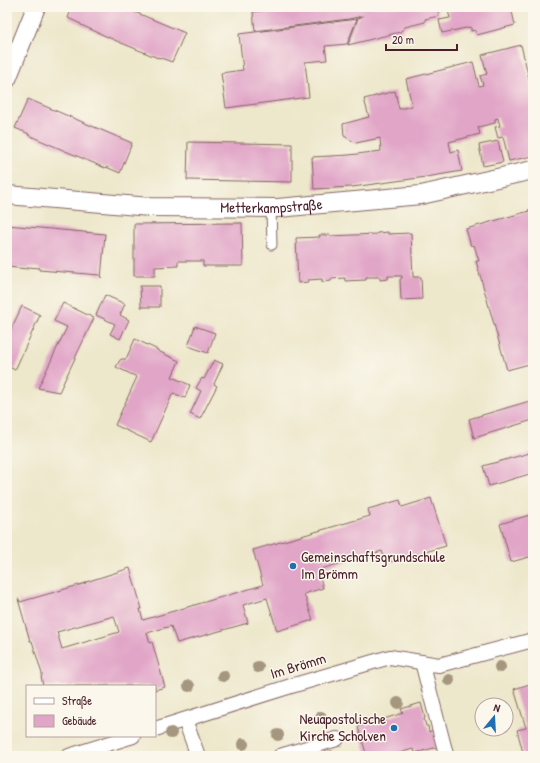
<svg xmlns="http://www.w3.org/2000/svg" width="540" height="763" font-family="'Patrick Hand',sans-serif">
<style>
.building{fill:#e1a5c7;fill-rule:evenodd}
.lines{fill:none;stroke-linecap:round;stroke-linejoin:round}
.service-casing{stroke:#836563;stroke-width:11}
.pedestrian-casing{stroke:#836563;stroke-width:16}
.minor-casing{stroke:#836563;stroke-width:20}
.service{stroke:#fff;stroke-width:9}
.pedestrian{stroke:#fff;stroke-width:14}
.minor{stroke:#fff;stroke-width:18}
.tree{fill:#a5967f}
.poi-dot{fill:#1f6fb2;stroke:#fbf7ec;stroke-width:1.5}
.labels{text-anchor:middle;stroke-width:3;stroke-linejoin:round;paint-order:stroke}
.street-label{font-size:15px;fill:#4a1f2b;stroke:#fbf7ec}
.poi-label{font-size:15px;fill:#4a1f2b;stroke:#fbf7ec;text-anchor:start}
</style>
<rect width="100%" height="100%" fill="#fbf7ec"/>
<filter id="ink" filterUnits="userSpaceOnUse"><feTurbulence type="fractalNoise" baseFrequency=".025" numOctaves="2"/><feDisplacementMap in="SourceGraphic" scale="8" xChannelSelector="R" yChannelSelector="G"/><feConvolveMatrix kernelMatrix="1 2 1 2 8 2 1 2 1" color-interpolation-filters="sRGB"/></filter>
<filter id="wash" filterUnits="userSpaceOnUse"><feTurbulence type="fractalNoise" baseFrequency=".012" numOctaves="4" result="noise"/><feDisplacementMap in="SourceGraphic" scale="16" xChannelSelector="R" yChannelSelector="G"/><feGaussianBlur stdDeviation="0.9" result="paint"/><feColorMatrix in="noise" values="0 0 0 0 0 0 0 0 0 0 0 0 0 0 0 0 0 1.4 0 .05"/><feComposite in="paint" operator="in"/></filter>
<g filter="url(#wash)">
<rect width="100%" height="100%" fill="#ede7cb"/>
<g id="blocks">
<g class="building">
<path d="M72,7h51l62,26 -13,29 -14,-5v1l-39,-16 -38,-17v-1l-13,-6z"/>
<path d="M289,7h148l2,9 -14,3v3l-20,5 -5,5 -52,13 10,-27 5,-2 -14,3 -94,12 -2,-19z"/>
<path d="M447,7h64l4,18 -38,10 -2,-5 -4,1v-4l-29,6 -3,-13 11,-2z"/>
<path d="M357,19l-10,25 -22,2 2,14 -22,2 4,35 -83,11 -5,-35 22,-3 -4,-36z"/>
<path d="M521,45l12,50v61l-24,5 -6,-24 -5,1 -3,-11 5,-1 -2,-8 -3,1v4l-17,4 2,7 -31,8 2,10 7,-2 4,21 -36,6 -74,10 -38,2 -2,-32 37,-2 32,-4 -1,-13 -24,5 -12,-7 -1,-12 26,-7 -5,-18 31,-8 4,18 13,-3 -6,-27 67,-17 6,24 4,-1 -3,-9 7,-2 -5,-19z"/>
<path d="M28,99l104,44 -12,30 -14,-6 -1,1 -77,-33 1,-1 -14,-6z"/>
<path d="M498,141l5,21 -20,4 -4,-21z"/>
<path d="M188,142l104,2v38l-105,-2z"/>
<path d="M533,209v154l-26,7 -31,-109h3l-5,-16 -3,1 -5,-17 63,-18 -1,-1z"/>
<path d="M242,223l1,43h-40v-5h-25v5l-23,1v9h-21v-52z"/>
<path d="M7,225l98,9 -4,44 -1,-3 -61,-5 1,-2 -12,-1v2l-21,-2z"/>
<path d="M388,232v2l23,-1 2,44h8l1,22 -21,1 -1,-21 2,-1v-2h-14v3l-8,1v-3h-14v3l-21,1v-3l-14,1v2l-9,1v-3l-14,1v2l-10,1 -2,-45 24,-1 -1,-2h11v1l47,-2v-1z"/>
<path d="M140,286h20v21h-19z"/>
<path d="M105,295l20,9 -5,11 9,5 -9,19 -10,-5 5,-10 -19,-9z"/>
<path d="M63,303l31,15 -35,74 -21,-4 29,-61 -13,-6z"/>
<path d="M22,306l18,9 -25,55 -8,-4v-28z"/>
<path d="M195,326l20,7 -7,20 -20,-7z"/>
<path d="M135,339l23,11v1l21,10 -7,16 18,8 -5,13 -12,-5 -22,49 -36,-17 22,-48 -21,-10 4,-7 2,-1h4z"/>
<path d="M214,360l9,4 -9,20 3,2 -17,33 -10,-5 11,-23 -5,-3 6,-10 2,1z"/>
<path d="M533,400v20l-59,18 -5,-19z"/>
<path d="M533,452v21l-44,13 -6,-20z"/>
<path d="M431,498l15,48 -60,17 -4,-12 -64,19 5,18 -19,6 9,26 -36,11 -10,-33 -24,7 5,18 -71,20 -6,-17 -24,7 3,10 2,-1 13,45 -10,3v-4h-112l-2,-10h1v-2l-10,-33h-2l-12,-42h1l1,3 66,-19v-1l44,-14 12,41h-2l3,11 120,-35 -10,-35 117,-34 -2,-7 32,-9 2,7zM114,616l5,16 -57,17 -5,-17z"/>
<path d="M533,514v42l-22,6 -11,-38z"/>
<path d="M533,683v73h-9l-7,-26 9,-2 -12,-39z"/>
<path d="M421,703l4,15 -1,1 2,7h2l1,6 4,-2 5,17 -23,6 -2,-4 -24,7h-22l-9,-29 45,-14 -2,-4z"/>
<path d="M332,751l2,5h-18z"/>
</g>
</g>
</g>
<g filter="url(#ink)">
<use href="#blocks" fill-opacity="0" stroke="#836563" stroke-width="1"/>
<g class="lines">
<defs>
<path id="service" d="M271,208l1,37"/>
<g id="pedestrian">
<path d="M422,662l24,92"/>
<path d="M185,720l13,36"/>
<path d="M155,729l136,-43 99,-29 49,8 94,-25"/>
<path d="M69,756l64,-20"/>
<path d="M280,756l57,-17"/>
</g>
<g id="minor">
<path d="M7,79l29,-72"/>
<path id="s1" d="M7,195l143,12 128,1 143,-13 112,-25"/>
</g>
</defs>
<use href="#service" class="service-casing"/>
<use href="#pedestrian" class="pedestrian-casing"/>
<use href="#minor" class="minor-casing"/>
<use href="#service" class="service"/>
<use href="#pedestrian" class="pedestrian"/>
<use href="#minor" class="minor"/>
</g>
<g class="tree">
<circle cx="258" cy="667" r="6"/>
<circle cx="500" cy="667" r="6"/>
<circle cx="223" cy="676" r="6"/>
<circle cx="449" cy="680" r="6"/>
<circle cx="189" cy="686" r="6"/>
<circle cx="398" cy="703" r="6"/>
<circle cx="321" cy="717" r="6"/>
<circle cx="171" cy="733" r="6"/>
<circle cx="278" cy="735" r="6"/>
<circle cx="243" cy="744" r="6"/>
</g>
</g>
<g class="poi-dot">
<circle cx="293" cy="566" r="4"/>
<circle cx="394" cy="728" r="4"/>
</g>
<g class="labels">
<g class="street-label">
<text dy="5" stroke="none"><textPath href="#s1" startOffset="265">Metterkampstraße</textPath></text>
<text transform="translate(298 666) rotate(-17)" y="5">Im Brömm</text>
</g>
<g class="poi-label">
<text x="301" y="562">Gemeinschaftsgrundschule<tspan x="301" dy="17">Im Brömm</tspan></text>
<text x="386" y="724" text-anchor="end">Neuapostolische<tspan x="386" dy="17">Kirche Scholven</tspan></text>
</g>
</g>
<rect width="540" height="763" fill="none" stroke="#fbf7ec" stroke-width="24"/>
<rect x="26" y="685" width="130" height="52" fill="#fbf7ec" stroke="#b4a19f"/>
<rect x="34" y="698" width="20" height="6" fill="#ffffff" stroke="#b4a19f"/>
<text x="62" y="705" font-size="12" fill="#4a1f2b">Straße</text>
<rect x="34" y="715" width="20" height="12" fill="#e1a5c7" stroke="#b4a19f"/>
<text x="62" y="725" font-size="12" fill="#4a1f2b">Gebäude</text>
<g transform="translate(494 717) rotate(18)"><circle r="19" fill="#fbf7ec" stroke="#b4a19f"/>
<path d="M0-3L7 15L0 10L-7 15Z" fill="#1f6fb2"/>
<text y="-6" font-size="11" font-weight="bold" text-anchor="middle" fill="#4a1f2b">N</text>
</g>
<path d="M386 44v6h71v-6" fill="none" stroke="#4a1f2b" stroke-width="2"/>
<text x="392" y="44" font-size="12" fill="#4a1f2b" stroke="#fbf7ec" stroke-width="3" paint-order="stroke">20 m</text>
</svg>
